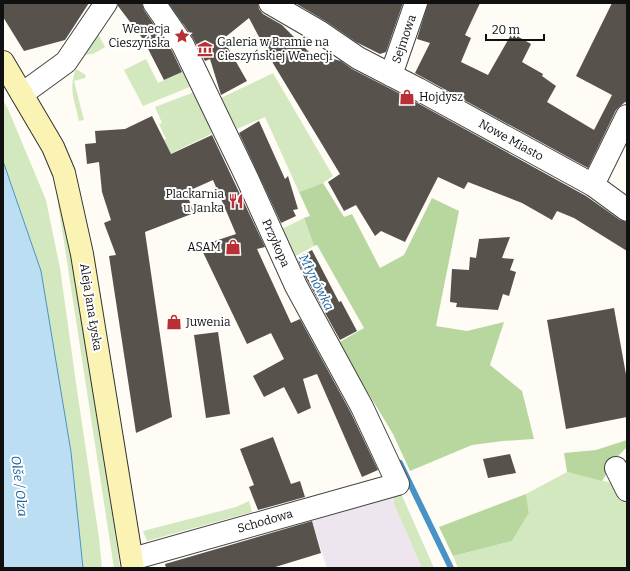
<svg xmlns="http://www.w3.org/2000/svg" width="630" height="571" font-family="Bitter,serif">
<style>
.industrial{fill:#ede6ee}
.green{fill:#d4e8bf}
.forest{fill:#b8d79f}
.water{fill:#bcdef3;stroke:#4892c5}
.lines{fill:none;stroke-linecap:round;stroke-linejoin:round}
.stream{stroke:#4892c5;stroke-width:6}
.building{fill:#58524d}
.street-casing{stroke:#434343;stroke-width:24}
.secondary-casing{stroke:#323232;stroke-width:24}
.street{stroke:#fff;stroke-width:22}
.secondary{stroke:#faf3b4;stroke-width:22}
.labels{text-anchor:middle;stroke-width:4;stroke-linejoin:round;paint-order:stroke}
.poi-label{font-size:12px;fill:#101010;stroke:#fff;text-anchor:end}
.street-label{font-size:12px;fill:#101010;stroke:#fff}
.water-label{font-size:13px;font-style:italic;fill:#20649b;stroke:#fff}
</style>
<rect width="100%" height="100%" fill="#fefcf5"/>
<path class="industrial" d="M393,493l1,11 28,64h-95l-15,-47z"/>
<g class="green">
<path d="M98,34l7,13 -12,7 -9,1z"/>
<path d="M146,59l12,24 28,-13 11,14 -54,22 -19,-36z"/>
<path d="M76,69l10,6 -1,3 -11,3 10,39 -5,1c-4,-19 -11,-33 -3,-52z"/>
<path d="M273,73l60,103 -10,7 -24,9 -34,-75 -28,12 -16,-31z"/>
<path d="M197,91l20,40 -49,24 -7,-14 5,-2 -7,-15 3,-1 -7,-16z"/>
<path d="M3,100l5,9 38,91 14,68 17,122 22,148 3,30h-19l-12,-116 -30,-181 -38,-110z"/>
<path d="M60,189l31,181 29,198h-6l-58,-378z"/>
<path d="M304,218l10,28 -20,11 -12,-28z"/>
<path d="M567,472l53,13 7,16v67h-169l-5,-12 59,-15 17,-28 -3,-19z"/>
<path d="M400,491l34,77h-12l-28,-64 -1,-11z"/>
<path d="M249,501l3,11 -105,29 -4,-10 93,-24z"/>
</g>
<g class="forest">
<path d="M323,183l21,34 8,-3 28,54 24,-13 28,-57 27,13 -23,115 31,5 37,-9 -14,43 32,26 12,48 -31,2 -31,4 -62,26 -17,-37 -55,-91 26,-15 -47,-83 -3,1 -10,-28 6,-2 -11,-24z"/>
<path d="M627,440v7l-8,8 -17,26 -35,-9 -3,-19 32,-3z"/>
<path d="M526,494l3,19 -17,28 -59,15 -14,-29z"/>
</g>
<path class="water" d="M3,161l38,110 30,181 12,116h-80z"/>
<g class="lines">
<g class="stream">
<path d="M169,3l11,19"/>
<path d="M400,463l51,105"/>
</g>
</g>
<g class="building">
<path d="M3,3h86l-24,37 -41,11 -21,-34z"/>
<path d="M118,3h24l2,7 28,41 10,21 -18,8 -21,-41 -25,-33z"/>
<path d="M169,3h89l1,6 4,5 19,11 37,37 7,-5 15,4 11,8 60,31 174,96 34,24 7,2v29l-53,-33 -17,-7 -5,9 -30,-17 -54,-21 -4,7 -26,-12 -33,65 -24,-11 -6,5 -19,-31 -12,6 -16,-29 12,-8 -66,-109 -25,-47 -26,21 24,42 -26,14 -11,-36 -5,2 -12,-23z"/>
<path d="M295,3h108l-17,49 -6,2 -24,-12 -29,-20z"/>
<path d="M428,3h52l-15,32 6,3 -10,24 27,13 24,-42 19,11 -9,18 21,12 -1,2 14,10 -9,16 47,28 18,-35 -36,-19 36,-73h15v100l-2,-1 -9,8 -28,58 -173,-95 15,-30 -13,-4z"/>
<path d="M152,116l19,38 41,-19 53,112 -8,2 34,74 9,-4 51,94 27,57 -16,7 -45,-103 -14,5 8,29 -13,6 -14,-27 -20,10 -11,-21 31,-17 -13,-26 -24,11 -47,-98 36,-12 -23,-54 -27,12 8,21 -49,19 27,185 -36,16 -27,-177 7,-1 -12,-32 7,-3 -9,-28 -3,-30 -12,2 -2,-20 11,-1 -1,-12 30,-2z"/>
<path d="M259,121l26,58 3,-3 10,33 -5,1 3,6 -15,7 -42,-90z"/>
<path d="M510,237l-8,21 12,1 -4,11 6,2 -7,24 -6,-2 -5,16 -42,-3 1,-4 -7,-1 2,-33 17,1 1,-13 6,1 3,-19z"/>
<path d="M312,250l27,52 2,-1 16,30 -17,9 -33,-60 -10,-22z"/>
<path d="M614,308l13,72v37l-61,12 -19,-109z"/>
<path d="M218,332l12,82 -24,4 -12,-83z"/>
<path d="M273,437l18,47 9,-3 5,16 -47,13 -9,-23 5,-2 -14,-36z"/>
<path d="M510,454l6,19 -28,5 -5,-19z"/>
<path d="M312,521l9,32 -49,15h-106l-1,-4z"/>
</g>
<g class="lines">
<defs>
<g id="street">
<path d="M270,3l50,29 38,26 60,31 175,96 34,25"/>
<path d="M391,75l25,-72"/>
<path d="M22,94l44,-32 40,-59"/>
<path d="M593,185l34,-69"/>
<path d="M616,468l11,22"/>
<path d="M132,559l266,-75 -36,-77 -66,-121 -49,-108 -64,-133 -29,-42"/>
</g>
<path id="secondary" d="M3,62l50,85 11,26 18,81 51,314"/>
</defs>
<use href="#street" class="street-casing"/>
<use href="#secondary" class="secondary-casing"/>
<use href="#street" class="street"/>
<use href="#secondary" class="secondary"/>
</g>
<defs>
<symbol id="sight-bare" viewBox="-9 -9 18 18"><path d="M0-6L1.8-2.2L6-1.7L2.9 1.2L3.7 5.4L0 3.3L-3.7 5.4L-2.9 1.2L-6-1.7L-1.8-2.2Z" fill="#b83035" stroke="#fff" stroke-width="2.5" paint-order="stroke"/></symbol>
<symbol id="museum-bare" viewBox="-9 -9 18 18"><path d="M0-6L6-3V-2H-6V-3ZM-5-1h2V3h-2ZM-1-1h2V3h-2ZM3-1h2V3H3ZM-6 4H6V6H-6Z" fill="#b83035" stroke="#fff" stroke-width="2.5" paint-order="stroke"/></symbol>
<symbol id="shop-bare" viewBox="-9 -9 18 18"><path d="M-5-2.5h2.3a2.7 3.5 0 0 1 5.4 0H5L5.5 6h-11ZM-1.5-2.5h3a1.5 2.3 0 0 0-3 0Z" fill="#b83035" stroke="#fff" stroke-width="2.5" paint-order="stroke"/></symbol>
<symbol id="restaurant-bare" viewBox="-9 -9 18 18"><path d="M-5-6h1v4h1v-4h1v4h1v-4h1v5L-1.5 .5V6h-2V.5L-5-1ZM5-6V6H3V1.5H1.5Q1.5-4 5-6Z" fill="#b83035" stroke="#fff" stroke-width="2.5" paint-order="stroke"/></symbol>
</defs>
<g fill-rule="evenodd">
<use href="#sight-bare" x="171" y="25" width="22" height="22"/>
<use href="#museum-bare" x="194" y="38" width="22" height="22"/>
<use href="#shop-bare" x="396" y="86" width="22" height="22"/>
<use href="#restaurant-bare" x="225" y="190" width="22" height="22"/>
<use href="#shop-bare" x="222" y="236" width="22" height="22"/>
<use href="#shop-bare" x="163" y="311" width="22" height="22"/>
</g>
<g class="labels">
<g class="poi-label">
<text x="170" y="33">Wenecja<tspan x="170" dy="14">Cieszyńska</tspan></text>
<text x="217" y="46" text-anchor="start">Galeria w Bramie na<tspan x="217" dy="14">Cieszyńskiej Wenecji</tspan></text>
<text x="419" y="101" text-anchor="start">Hojdysz</text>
<text x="224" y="198">Plackarnia<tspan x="224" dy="14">u Janka</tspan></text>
<text x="221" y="251">ASAM</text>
<text x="186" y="326" text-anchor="start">Juwenia</text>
</g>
<g class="street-label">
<text transform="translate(404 39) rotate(-71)" y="4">Sejmowa</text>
<text transform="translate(511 140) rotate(29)" y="4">Nowe Miasto</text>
<text transform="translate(276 243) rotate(66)" y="4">Przykopa</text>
<text transform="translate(91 307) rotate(81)" y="4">Aleja Jana Łyska</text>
<text transform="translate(265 521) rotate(-16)" y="4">Schodowa</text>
</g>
<g class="water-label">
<text transform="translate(317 282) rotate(63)" y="5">Młynówka</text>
<text transform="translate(20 486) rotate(83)" y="5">Olše / Olza</text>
</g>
</g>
<rect width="630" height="571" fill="none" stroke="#101010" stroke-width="8"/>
<path d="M486 34v6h58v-6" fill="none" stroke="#101010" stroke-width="2"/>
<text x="492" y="34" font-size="12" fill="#101010" stroke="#ffffff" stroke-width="3" paint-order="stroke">20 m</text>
</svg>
